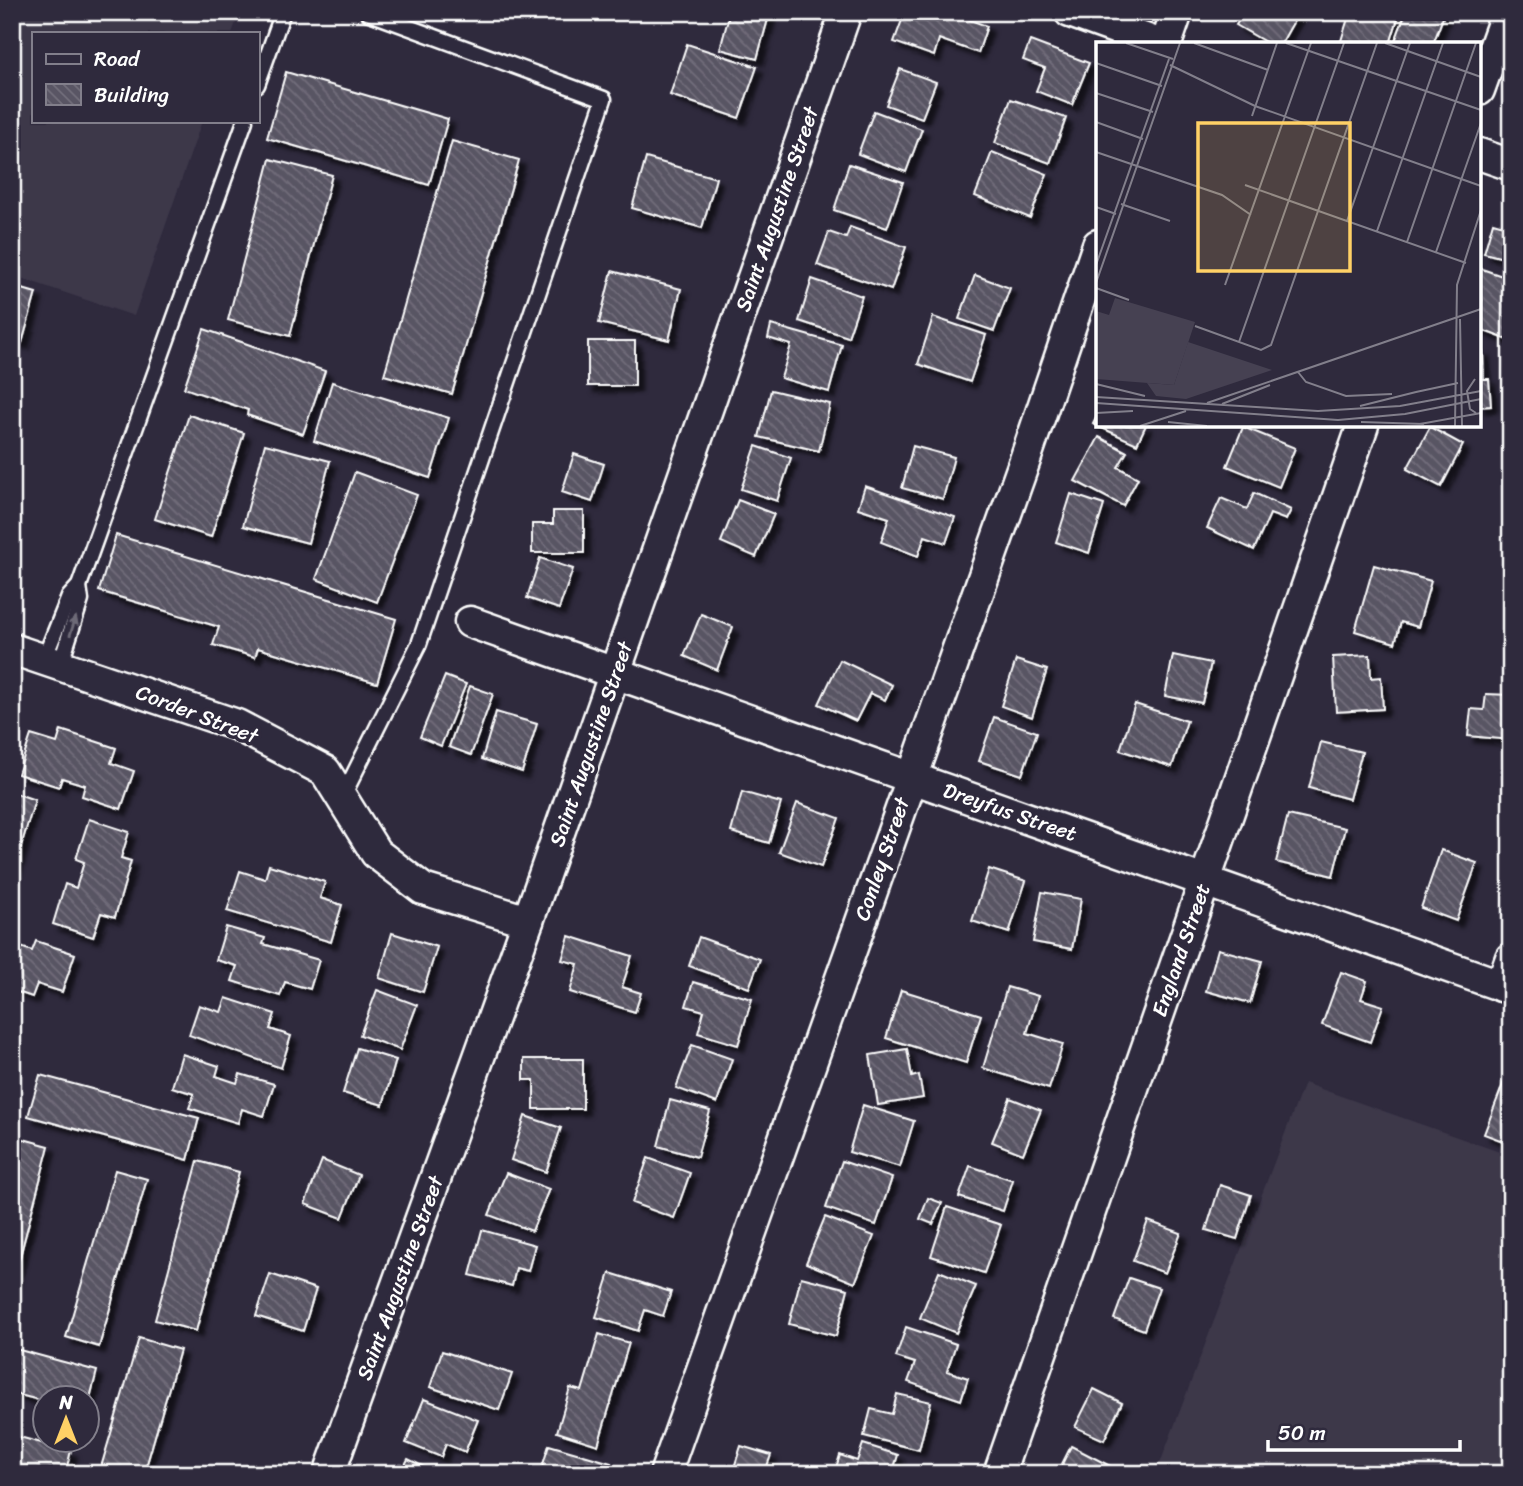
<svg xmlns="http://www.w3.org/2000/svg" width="1523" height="1486" font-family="Sriracha,sans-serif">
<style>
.built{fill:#3c3749}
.building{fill:url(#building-back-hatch);stroke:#fff;stroke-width:2;filter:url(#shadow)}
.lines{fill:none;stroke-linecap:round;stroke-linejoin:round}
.service-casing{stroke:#fff;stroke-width:19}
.minor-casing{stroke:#fff;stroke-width:35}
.service{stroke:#2f2a3d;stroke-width:14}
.minor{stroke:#2f2a3d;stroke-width:30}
.oneway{fill:#6d6a77}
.labels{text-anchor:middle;stroke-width:7;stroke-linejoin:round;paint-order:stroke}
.street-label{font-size:21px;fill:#fff;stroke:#2f2a3d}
.inset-road{fill:none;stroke:#827f8b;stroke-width:2}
.view{fill:#ffd166;fill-opacity:0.15;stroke:#ffd166;stroke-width:3.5}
.inset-edge{fill:none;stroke:#fff;stroke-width:3.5}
</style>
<defs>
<pattern id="building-back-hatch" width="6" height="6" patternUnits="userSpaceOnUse" patternTransform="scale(1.75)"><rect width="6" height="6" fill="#595564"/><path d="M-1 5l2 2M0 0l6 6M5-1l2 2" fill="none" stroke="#726e7b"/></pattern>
<filter id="shadow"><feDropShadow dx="6" dy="6" stdDeviation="2" flood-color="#0009"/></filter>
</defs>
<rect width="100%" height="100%" fill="#2f2a3d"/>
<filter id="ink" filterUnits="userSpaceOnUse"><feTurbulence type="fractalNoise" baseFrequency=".0143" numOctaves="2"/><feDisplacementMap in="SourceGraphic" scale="14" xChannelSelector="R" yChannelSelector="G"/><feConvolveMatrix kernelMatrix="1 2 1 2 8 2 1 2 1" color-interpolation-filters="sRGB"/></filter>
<g filter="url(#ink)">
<g class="built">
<path d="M12,12h228l-8,21h-199v88h169l-68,195 -122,-41z"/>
<path d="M1304,1083l207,73v318h-355z"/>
</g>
<g class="building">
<path d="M730,12h40l-13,47 -37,-10z"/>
<path d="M905,12h43l39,14 -9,27 -39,-14 -5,17 -40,-14z"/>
<path d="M1244,12h55l-18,32h-12l-33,-19z"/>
<path d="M1350,12h50l-10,32h-50z"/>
<path d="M1406,12h39l-12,32h-39z"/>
<path d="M1030,41l59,22 -17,42 -36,-14 9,-23 -22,-8z"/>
<path d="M687,44l70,23 -18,51 -69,-23z"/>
<path d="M900,69l36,13 -14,36 -36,-13z"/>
<path d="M286,72l162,47 -19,66 -162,-47z"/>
<path d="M1011,99l55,19 -16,45 -55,-20z"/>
<path d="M874,111l48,18 -16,43 -48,-18z"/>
<path d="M452,141l67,19 -67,234 -68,-19z"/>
<path d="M992,152l55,22 -17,44 -55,-22z"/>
<path d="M646,158l70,20 -14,50 -70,-20z"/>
<path d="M270,159l62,16 -42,161 -62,-16z"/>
<path d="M849,164l54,18 -16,46 -53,-18z"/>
<path d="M1493,222l18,5v33l-27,-7z"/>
<path d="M850,227l56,20 -15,43 -74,-25 12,-33 17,6z"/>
<path d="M1479,268l32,11v62l-32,-12v-21l3,-8 -3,-1z"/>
<path d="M612,271l69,18 -12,51 -70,-17z"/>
<path d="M975,275l35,13 -16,43 -35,-12z"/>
<path d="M812,279l50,17 -14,41 -49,-16z"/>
<path d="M12,286l24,7 -14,50 -10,-3z"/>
<path d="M933,317l53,18 -16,47 -52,-18z"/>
<path d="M771,325l71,20 -13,47 -48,-14 10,-33 -23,-7z"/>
<path d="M204,329l121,42 -22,63 -56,-19 1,-5 -64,-22z"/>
<rect x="588" y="341" width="47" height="45"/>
<path d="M1479,351h4l1,28h5l2,27 -12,1z"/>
<path d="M332,382l117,36 -19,60 -116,-37z"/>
<path d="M771,390l59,14 -11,47 -60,-14z"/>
<path d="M1098,414v11h48l-9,19 -44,-20z"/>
<path d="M189,415l55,18 -33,104 -56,-18z"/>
<path d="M1243,427l52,21 -16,39 -52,-21z"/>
<path d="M1430,427l33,18 -22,42 -34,-18z"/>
<path d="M1099,437l28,15 -9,15 20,11 -15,28 -48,-25z"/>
<path d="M265,444l65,17 -22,82 -65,-17z"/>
<path d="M756,446l35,12 -14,43 -36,-12z"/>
<path d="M913,446l41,11 -11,42 -41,-11z"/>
<path d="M574,454l30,10 -12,38 -30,-10z"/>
<path d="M355,472l62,23 -40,107 -61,-23z"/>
<path d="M865,486l90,31 -9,26 -21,-7 -7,20 -37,-14 8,-24 -31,-10z"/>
<path d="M1254,493l37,17 -5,10 -16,-6 -16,36 -47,-22 14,-30 26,11z"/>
<path d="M1071,494l33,11 -15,48 -33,-11z"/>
<path d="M738,500l36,14 -18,43 -35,-15z"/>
<path d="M553,511h31v42h-52v-29h21z"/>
<path d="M116,535l280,84 -19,64 -119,-35 -3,9 -42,-12 6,-18 -120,-36z"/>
<path d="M540,558l33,11 -14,40 -32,-11z"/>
<path d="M1374,565l57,16 -13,46 -17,-5 -6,21 -40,-12z"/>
<path d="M701,614l32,13 -16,43 -33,-14z"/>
<path d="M1173,655l38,8 -9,40 -37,-7z"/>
<path d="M1370,655l1,23 10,-1 2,32 -47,3 -3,-55z"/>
<path d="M840,660l52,25 -7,15 -15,-7 -14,28 -37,-17z"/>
<path d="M1016,660l31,10 -15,47 -31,-11z"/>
<path d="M445,676l21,8 -25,62 -21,-9z"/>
<path d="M470,686l23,8 -22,61 -22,-8z"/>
<path d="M1486,694l25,1v45l-43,-4 3,-27 13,1z"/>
<path d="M1135,704l52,17 -15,46 -52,-17z"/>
<path d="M496,712l41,12 -15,48 -40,-13z"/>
<path d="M994,717l43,15 -15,43 -43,-14z"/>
<path d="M61,730l55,18 -5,15 23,8 -13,38 -39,-13 3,-11 -23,-7 -3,9 -41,-13 13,-39 26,8z"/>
<path d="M1321,742l41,10 -13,47 -40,-11z"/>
<path d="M12,792l23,8 -23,76z"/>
<path d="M742,792l39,11 -12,40 -38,-11z"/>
<path d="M797,803l42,15 -18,49 -42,-15z"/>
<path d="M1288,815l57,13 -12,48 -57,-14z"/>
<path d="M89,819l40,13 -8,26 10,3 -16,56 -14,-4 -8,24 -40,-13 12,-40 11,4 8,-26 -8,-3z"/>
<path d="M1441,850l36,13 -21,58 -35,-13z"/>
<path d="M269,865l56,17 -5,16 22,7 -11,37 -104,-31 13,-40 25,8z"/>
<path d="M989,869l37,12 -17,52 -37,-12z"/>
<path d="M1042,892l39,7 -9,50 -39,-7z"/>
<path d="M226,927l39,11 -2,6 56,16 -9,29 -25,-7 -5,14 -48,-15 5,-15 -21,-6z"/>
<path d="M392,933l45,14 -14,45 -44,-14z"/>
<path d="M569,936l63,20 -10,31 19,6 -6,19 -65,-20 8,-28 -16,-4z"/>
<path d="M699,937l61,22 -11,29 -60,-22z"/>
<path d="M36,941l39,13 -13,38 -25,-8 -5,13 -20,-7v-46l20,7z"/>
<path d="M1218,949l44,12 -12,42 -44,-12z"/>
<path d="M1341,972l26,9 -6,18 22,7 -13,36 -48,-17z"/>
<path d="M693,982l59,17 -14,46 -40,-12 6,-22 -18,-5z"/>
<path d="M1007,987l31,9 -11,37 36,11 -14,45 -66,-21z"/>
<path d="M377,990l40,15 -17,45 -40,-15z"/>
<path d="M901,990l80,25 -15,48 -80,-25z"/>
<path d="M226,998l49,16 -5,15 21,7 -10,32 -92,-33 10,-30 22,7z"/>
<path d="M692,1045l40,14 -15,44 -41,-15z"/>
<path d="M357,1048l39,12 -13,45 -40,-12z"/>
<path d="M907,1049l5,28 7,-2 4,23 -45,7 -8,-50z"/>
<path d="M182,1054l37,12 -3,10 21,7 3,-9 34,10 -10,32 -22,-7 -4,14 -49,-15 5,-14 -22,-7z"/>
<path d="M524,1059h59v50h-49v-29h-10z"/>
<path d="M1511,1063v81l-27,-10z"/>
<path d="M40,1075l159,43 -11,42 -160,-44z"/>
<path d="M1010,1098l31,12 -18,44 -31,-12z"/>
<path d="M670,1100l40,11 -13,46 -39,-11z"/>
<path d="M863,1105l51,16 -14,46 -51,-15z"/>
<path d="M525,1116l36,12 -15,44 -35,-12z"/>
<path d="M16,1137l33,9 -37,141v-136z"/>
<path d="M648,1158l42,15 -16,45 -42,-15z"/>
<path d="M322,1160l37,15 -17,43 -37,-14z"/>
<path d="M198,1161l41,11 -43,159 -41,-11z"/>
<path d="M842,1161l50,17 -16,47 -50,-17z"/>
<path d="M970,1166l43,14 -10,31 -44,-14z"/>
<path d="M115,1170l32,9 -48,168 -33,-10z"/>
<path d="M506,1173l43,16 -17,42 -43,-16z"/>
<path d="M1220,1185l31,10 -14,44 -31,-9z"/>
<path d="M928,1198l14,5 -9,21 -13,-5z"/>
<path d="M947,1207l54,18 -17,48 -53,-17z"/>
<path d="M825,1217l49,19 -19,47 -49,-20z"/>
<path d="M1148,1221l33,12 -16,40 -32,-12z"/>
<path d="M482,1230l53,15 -7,26 -12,-3 -4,18 -42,-11z"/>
<path d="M939,1271l37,15 -20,47 -36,-15z"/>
<path d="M610,1273l61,19 -8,24 -18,-6 -7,21 -42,-14z"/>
<path d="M270,1274l46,15 -13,42 -47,-15z"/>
<path d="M801,1277l47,12 -12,47 -47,-12z"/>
<path d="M1129,1278l30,10 -15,42 -30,-11z"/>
<path d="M906,1327l50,17 -9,27 21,7 -7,22 -53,-18 7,-19 -19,-6z"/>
<path d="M599,1334l30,9 -31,102 -41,-13 13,-44 12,3z"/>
<path d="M139,1338l41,12 -36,124h-45z"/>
<path d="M12,1348l85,23 -9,35v-8h-42v4l-34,-9z"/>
<path d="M442,1351l70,23 -13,36 -69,-23z"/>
<path d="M1094,1389l28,14 -18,37 -29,-13z"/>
<path d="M897,1394l34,8 -12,48 -55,-14 7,-27 21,5z"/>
<path d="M424,1399l54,21 -13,32 -19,-8 -5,13 -35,-14z"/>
<path d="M12,1435l59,16 -6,23h-53z"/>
<path d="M863,1444l35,11 -6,19h-58l6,-19 17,6z"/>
<path d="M549,1445l62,18 -4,11h-67z"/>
<path d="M741,1446l30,9 -6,17 5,2h-38z"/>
<path d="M1071,1446l45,23 -2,5h-57z"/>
<path d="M408,1459l30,15h-38z"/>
</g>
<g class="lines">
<defs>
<g id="service">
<path d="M257,85l26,-73"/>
<path d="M44,659l25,-62 10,-11 166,-465"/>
<path d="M60,665l21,-65 -2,-14"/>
<path d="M342,798l77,-154 185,-545 -237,-87"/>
</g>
<g id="minor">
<path d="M1070,12l89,32"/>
<path d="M1166,44l11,-32"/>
<path d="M1479,90l28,-78"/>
<path d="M1479,154l32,11"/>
<path d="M470,622l1041,367"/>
<path d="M12,649l225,76 88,46 51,82 47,36 105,32"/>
<path d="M1501,986l10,-28"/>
<path d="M329,1474l199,-553 318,-909"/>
<path d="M665,1474l360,-1014 73,-215"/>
<path d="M999,1474l364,-1049"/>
</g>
</defs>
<use href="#service" class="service-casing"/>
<use href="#minor" class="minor-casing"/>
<use href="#service" class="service"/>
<use href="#minor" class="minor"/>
</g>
<defs><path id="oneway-solid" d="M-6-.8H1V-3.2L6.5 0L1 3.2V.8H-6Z" transform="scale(1.75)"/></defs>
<use class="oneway" href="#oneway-solid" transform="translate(73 626) rotate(-72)"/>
</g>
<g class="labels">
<g class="street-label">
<text transform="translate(777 209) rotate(-71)" y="7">Saint Augustine Street</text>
<text transform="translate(197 714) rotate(21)" y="7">Corder Street</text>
<text transform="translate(591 744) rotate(-71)" y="7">Saint Augustine Street</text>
<text transform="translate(1010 812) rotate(19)" y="7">Dreyfus Street</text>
<text transform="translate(882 859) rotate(-71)" y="7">Conley Street</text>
<text transform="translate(1181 950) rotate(-71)" y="7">England Street</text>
<text transform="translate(400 1278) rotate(-70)" y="7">Saint Augustine Street</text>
</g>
</g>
<g transform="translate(1096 42)">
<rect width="385" height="385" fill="#2f2a3d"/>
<path d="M19,256l80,24 -21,63 -78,-6v-68l13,4z" fill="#464152"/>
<path d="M92,300l84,28 -86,29 -30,-3 -9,-13 27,2z" fill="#464152"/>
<path class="inset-road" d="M30,1l47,16M98,1l74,27M190,1l195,67M289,1l96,34M0,21l66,23M74,23l85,41 226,80M0,51l57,19M156,74l25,-73M0,80l47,17M0,110l126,43 29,20M149,143l221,78M25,162l49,17M0,165l20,7M251,179l63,-178M281,189l66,-188M311,200l69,-199M340,210l45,-129M0,223l73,-206M0,241l84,-240M129,243l86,-242M0,246l33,12M364,277l2,107M99,284l66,24 10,-5 106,-302M143,300l105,-299M202,330l8,10 40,14 46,-2M379,337l-8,12 3,18 6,4M0,342l49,12M320,350l42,-9M0,355l222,14 82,-5 81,-15M0,361l242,17 67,-6 76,-15M111,361l274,-94M126,362l48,-19M264,364l56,-14M0,371l37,-2M72,380l39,4M265,380l63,2M324,382l61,-11M44,384l46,-15M359,384l2,-141 24,-75"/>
<path class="view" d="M102,81h152v148h-152z"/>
<rect width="385" height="385" class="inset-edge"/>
</g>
<rect width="1523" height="1486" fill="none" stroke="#2f2a3d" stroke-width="42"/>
<rect x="21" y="21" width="1481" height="1444" fill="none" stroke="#fff" stroke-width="2.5" filter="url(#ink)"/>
<rect x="32" y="32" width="228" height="91" fill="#2f2a3d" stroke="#827f8b" stroke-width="2"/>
<rect x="46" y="54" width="35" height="10" fill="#2f2a3d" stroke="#827f8b" stroke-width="2"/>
<text x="94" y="66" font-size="21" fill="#ffffff">Road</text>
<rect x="46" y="84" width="35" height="21" fill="url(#building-back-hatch)" stroke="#827f8b" stroke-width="2"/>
<text x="94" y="102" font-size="21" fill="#ffffff">Building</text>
<g transform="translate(66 1419)"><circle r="33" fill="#2f2a3d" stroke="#827f8b" stroke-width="2"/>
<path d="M0-5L12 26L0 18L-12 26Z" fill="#ffd166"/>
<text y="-10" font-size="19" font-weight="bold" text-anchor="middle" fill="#ffffff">N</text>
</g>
<path d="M1268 1440v10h192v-10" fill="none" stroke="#ffffff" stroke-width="3.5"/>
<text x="1278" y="1440" font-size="21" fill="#ffffff" stroke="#2f2a3d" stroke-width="5" paint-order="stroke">50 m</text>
</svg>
